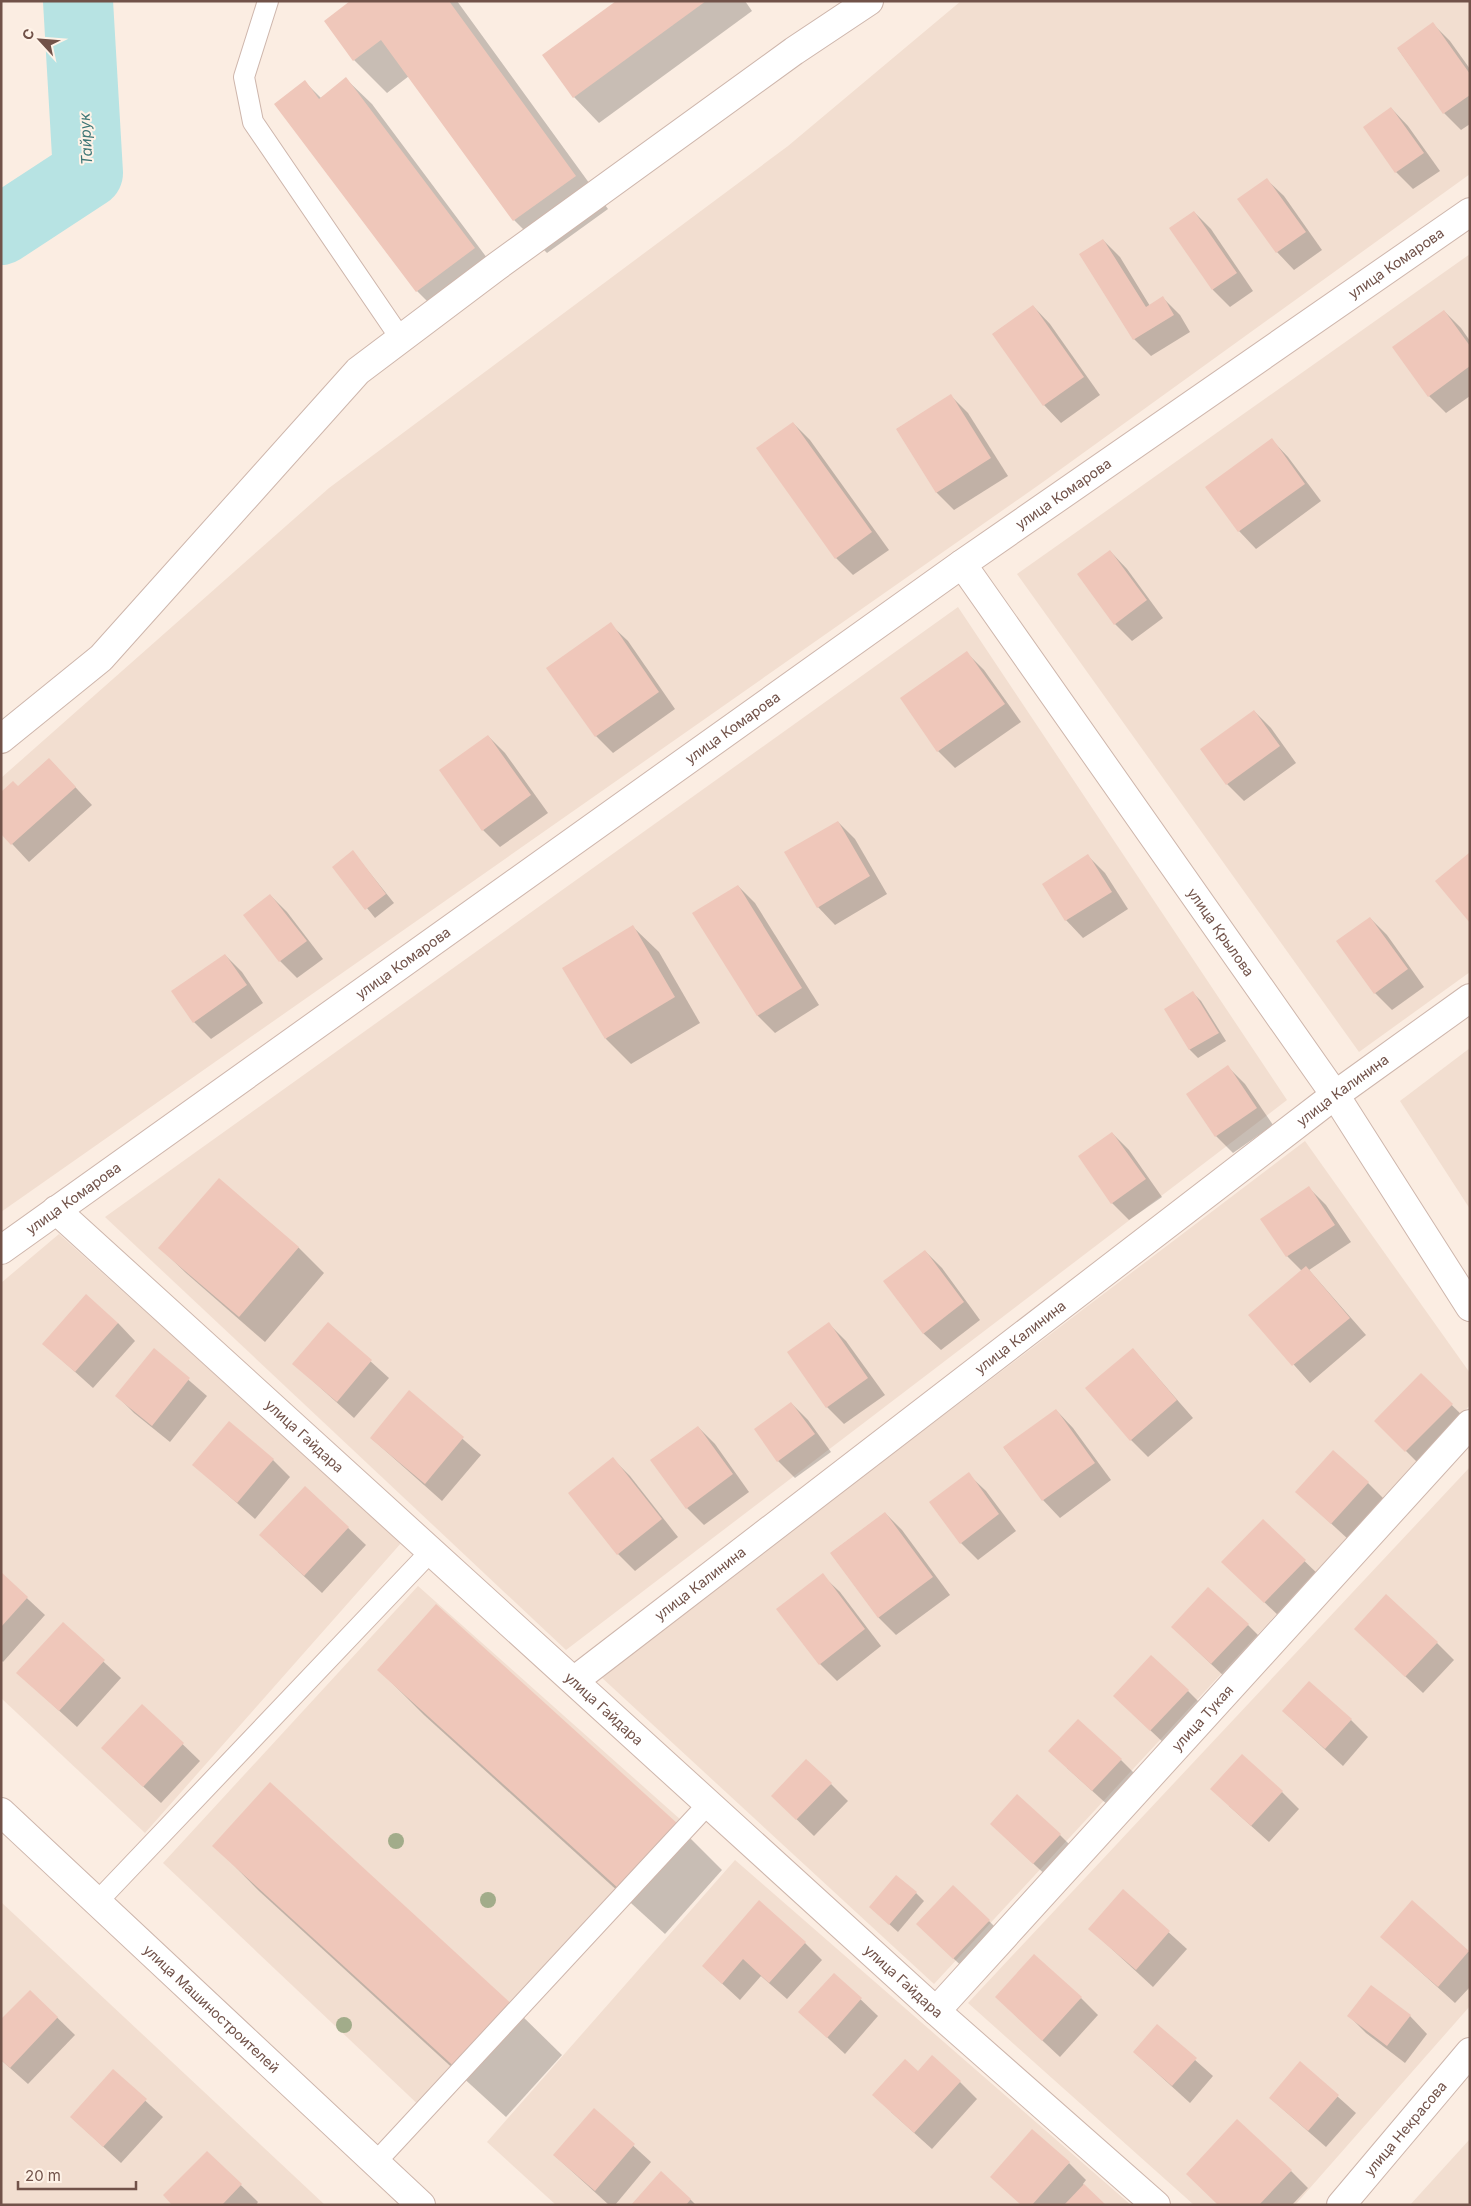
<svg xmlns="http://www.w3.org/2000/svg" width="1471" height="2206" font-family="Inter,sans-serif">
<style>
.residential{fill:#f2ded0}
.shadow{fill:#0003}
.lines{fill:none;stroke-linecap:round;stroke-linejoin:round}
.river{stroke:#b7e3e3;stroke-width:70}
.building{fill:#efc7ba}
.lane-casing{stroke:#ceb6ac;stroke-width:22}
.street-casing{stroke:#ceb6ac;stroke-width:30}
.lane{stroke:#fff;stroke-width:20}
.street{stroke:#fff;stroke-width:28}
.tree{fill:#a2ac8a}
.labels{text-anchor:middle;stroke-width:4;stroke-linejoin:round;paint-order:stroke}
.street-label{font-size:14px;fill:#715249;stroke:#fef2e7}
.water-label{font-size:15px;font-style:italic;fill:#3e7676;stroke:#fef2e7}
</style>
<rect width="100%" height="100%" fill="#fbede2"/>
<g class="residential">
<path d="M961,1h509v173l-427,308 -1042,730v-434l328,-290 459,-342z"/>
<path d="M1470,254v718l-111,80 -342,-478z"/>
<path d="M958,607l329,493 -721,550 -461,-433z"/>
<path d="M1470,1048v161l-70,-108z"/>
<path d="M1305,1141l165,232v32l-536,579 -334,-308z"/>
<path d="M59,1234l343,308 -257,291 -144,-135v-415z"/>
<path d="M1470,1467v539l-175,199h-101l-226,-202z"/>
<path d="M418,1586l263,234 -256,291 -262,-248z"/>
<path d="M735,1860l396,345h-575l-69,-63z"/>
<path d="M1,1902l324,303h-324z"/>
<path d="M1470,2139v66h-60z"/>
</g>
<g class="shadow">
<path d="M353,1h104l151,208 -61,44 -33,-33 -105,-144 -22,17 -33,-33z"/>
<path d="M618,1h127l7,10 -153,112 -25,-26z"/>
<path d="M1433,24l17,17 20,28v55l-9,6 -17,-17 -46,-64z"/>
<path d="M346,79l26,25 127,170 -56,43 -26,-26 -141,-187 29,-22 16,16z"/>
<path d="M1391,108l17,18 32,45 -27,18 -17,-17z"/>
<path d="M1266,179l18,17 38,54 -28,20 -17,-18z"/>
<path d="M1194,212l17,17 42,62 -23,16 -17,-17z"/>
<path d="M1103,240l17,17 30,49 13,-8 17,17 10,17 -39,24 -17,-17z"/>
<path d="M1033,306l17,18 50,71 -39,28 -17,-18 -51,-71z"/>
<path d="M1444,311l17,17 9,13v55l-24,17 -17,-17z"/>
<path d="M951,396l17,17 40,63 -54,34 -17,-17 -40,-64z"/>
<path d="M793,423l17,17 79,110 -36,25 -17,-17z"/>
<path d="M1271,439l17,18 33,44 -65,48 -17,-18z"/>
<path d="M1110,551l17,18 36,49 -31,23 -17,-17z"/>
<path d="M610,624l18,17 47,68 -62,44 -17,-17z"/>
<path d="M967,653l17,17 37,52 -66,46 -17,-17z"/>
<path d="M1254,711l17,17 25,35 -52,38 -17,-17z"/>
<path d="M488,736l17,17 43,60 -48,34 -17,-17z"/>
<path d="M49,759l43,46 -63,57 -28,-30 17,-45z"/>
<path d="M838,822l17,17 32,55 -52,31 -17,-18 -32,-55z"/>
<path d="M353,852l41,51 -19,15 -41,-51z"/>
<path d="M1088,856l17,17 23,36 -45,29 -17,-18z"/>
<path d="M738,886l17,17 64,102 -44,28 -17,-17 -64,-102z"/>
<path d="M270,895l17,17 36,47 -26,19 -17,-17z"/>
<path d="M1370,918l17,17 37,52 -32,23 -17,-17z"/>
<path d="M633,927l26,25 41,71 -69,41 -25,-25z"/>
<path d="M225,955l17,17 21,31 -52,36 -17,-17z"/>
<path d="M1193,993l8,8 25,40 -28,17 -8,-8 -24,-40z"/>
<path d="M1228,1067l17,17 28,41 -40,28 -17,-17z"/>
<path d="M1112,1133l17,17 33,47 -33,23 -17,-17z"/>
<path d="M220,1180l79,68 25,25 -59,69 -79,-69 -26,-25z"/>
<path d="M1309,1188l17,17 25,37 -42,28 57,65 -56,48 -60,-68 52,-44 -15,-15 -25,-37z"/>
<path d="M925,1251l17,17 38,52 -39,30 -18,-17z"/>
<path d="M118,1323l17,18 -42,47 -49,-44z"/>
<path d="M328,1323l61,55 -35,40 -60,-54z"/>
<path d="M829,1324l17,17 39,54 -41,29 -17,-17z"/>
<path d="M1133,1349l60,69 -45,39 -17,-17z"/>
<path d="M154,1350l53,46 -37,46 -36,-29 -17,-17z"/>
<path d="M1421,1375l48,47 -46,46 -47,-47z"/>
<path d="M409,1392l72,63 -39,46 -71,-63z"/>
<path d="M791,1403l17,17 23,32 -36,26 -17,-17z"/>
<path d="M1056,1410l17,18 38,52 -51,38 -17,-18 -39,-52z"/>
<path d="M698,1427l17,17 34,48 -45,33 -17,-17z"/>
<path d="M613,1459l17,17 48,61 -43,34 -17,-17z"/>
<path d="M273,1460l17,17 -35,42 -61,-54z"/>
<path d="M968,1474l18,17 30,40 -38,29 -17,-17z"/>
<path d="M1368,1483l17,17 -36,40 -52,-48z"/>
<path d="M305,1487l61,58 -44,48 -44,-41z"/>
<path d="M885,1513l17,17 48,65 -54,40 -17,-17 -48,-65z"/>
<path d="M1263,1521l59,57 -40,41 -42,-40z"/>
<path d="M1,1574l44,41 -42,47 -2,-2z"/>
<path d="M822,1575l18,17 41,54 -44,35 -17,-17z"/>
<path d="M63,1624l58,54 -44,49 -59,-54z"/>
<path d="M1248,1625l17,17 -36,39 -39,-37z"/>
<path d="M1437,1643l17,17 -31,33 -50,-47z"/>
<path d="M379,1670l298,155 45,45 -57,64 -241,-219z"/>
<path d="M1188,1691l17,17 -37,39 -36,-34z"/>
<path d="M142,1705l58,56 -39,42 -41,-38z"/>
<path d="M1283,1711l68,9 17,17 -25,29z"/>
<path d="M1121,1760l17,17 -28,30 -43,-39z"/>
<path d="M831,1784l17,17 -34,35 -24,-23z"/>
<path d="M1282,1792l17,17 -30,33 -40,-36z"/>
<path d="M1060,1835l17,17 -26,28 -42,-39z"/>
<path d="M214,1845l302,165 46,45 -56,62 -247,-226z"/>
<path d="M1123,1891l64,58 -34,38 -63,-58z"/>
<path d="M916,1893l8,8 -26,31 -19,-17z"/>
<path d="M1412,1902l58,51v34l-15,16 -73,-66z"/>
<path d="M989,1921l17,17 -35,37 -36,-34z"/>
<path d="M805,1943l17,17 -35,39 -26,-23 -21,24 -37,-34z"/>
<path d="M834,1974l44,42 -33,38 -45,-42z"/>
<path d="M1371,1987l39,29 17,18 -22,29 -39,-30 -17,-17z"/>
<path d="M30,1991l45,44 -47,49 -27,-24z"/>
<path d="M1081,1998l17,17 -38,42 -46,-43z"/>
<path d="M1157,2026l56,50 -23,27 -56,-51z"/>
<path d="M1300,2063l56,50 -30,34 -56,-49z"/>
<path d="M113,2071l50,46 -42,46 -50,-46z"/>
<path d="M918,2072l42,10 17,17 -45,50 -41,-37z"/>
<path d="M594,2110l57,52 -36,43h-6l-55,-50z"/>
<path d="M207,2152l51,50 -2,3h-82z"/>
<path d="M1069,2163l17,17 -3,4 21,21h-83z"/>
<path d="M1291,2171l17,17 -16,17h-73z"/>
<path d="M661,2173l30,27 5,5h-64z"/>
</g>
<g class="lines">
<path class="river" d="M1,230l87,-57 -10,-172"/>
</g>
<g class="building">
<path d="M350,1h99l127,175 -63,45 -132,-181 -28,21 -29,-40z"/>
<path d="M616,1h90l-133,97 -31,-43z"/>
<path d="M1433,22l37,52v21l-27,19 -46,-66z"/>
<path d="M346,77l129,171 -59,44 -142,-188 31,-24 14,19z"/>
<path d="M1391,107l33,46 -29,20 -32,-46z"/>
<path d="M1267,178l39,54 -30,21 -39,-54z"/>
<path d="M1194,211l43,62 -25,17 -43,-62z"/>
<path d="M1103,239l43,68 17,-11 11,19 -41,25 -54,-86z"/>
<path d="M1033,305l51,72 -41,29 -51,-72z"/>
<path d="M1444,310l26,36v20l-42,31 -36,-50z"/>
<path d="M951,394l40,64 -55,35 -40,-64z"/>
<path d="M793,422l79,110 -37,27 -79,-111z"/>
<path d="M1272,438l33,46 -67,48 -33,-45z"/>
<path d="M1110,550l37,50 -33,25 -37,-51z"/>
<path d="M611,622l48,70 -64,45 -49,-69z"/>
<path d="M967,651l38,53 -68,48 -37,-54z"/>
<path d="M1254,710l26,36 -54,39 -26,-36z"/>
<path d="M488,735l43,60 -49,36 -43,-61z"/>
<path d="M49,758l27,29 -65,58 -10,-11v-42l12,-11 5,5z"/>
<path d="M838,821l32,55 -53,32 -33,-56z"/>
<path d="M353,850l33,44 -21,16 -33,-43z"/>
<path d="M1469,853l1,1v69l-35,-42z"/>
<path d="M1088,854l24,38 -47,29 -23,-37z"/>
<path d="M738,885l64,103 -45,28 -65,-103z"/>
<path d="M270,894l37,47 -28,21 -36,-47z"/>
<path d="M1370,917l38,52 -34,25 -38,-53z"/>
<path d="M633,925l42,72 -70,42 -43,-71z"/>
<path d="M225,954l22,31 -54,38 -22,-32z"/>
<path d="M1193,991l26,42 -30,17 -25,-41z"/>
<path d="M1228,1065l29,43 -42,29 -29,-43z"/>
<path d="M1112,1132l34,47 -35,25 -33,-48z"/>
<path d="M219,1178l80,69 -60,70 -81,-69z"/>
<path d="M1309,1186l26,39 -49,32 -26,-38z"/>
<path d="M925,1250l39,52 -41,32 -40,-53z"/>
<path d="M1306,1266l44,52 -58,48 -44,-51z"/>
<path d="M86,1294l32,29 -43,49 -33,-28z"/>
<path d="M328,1322l44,38 -35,42 -45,-38z"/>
<path d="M829,1322l39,56 -42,30 -39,-56z"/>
<path d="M154,1348l36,30 -38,48 -37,-30z"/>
<path d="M1133,1348l44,52 -47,41 -45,-53z"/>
<path d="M1421,1373l32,31 -48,48 -31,-31z"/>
<path d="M409,1390l55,47 -39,47 -55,-46z"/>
<path d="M791,1402l24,32 -38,28 -23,-33z"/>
<path d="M1056,1409l39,54 -53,38 -39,-54z"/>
<path d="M229,1421l45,38 -37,44 -45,-38z"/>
<path d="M698,1426l35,48 -47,35 -36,-49z"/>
<path d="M1333,1450l36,32 -38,42 -36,-32z"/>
<path d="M613,1457l49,62 -45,36 -49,-62z"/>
<path d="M969,1472l30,42 -39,30 -31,-42z"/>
<path d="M305,1486l44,41 -45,49 -45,-41z"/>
<path d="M885,1512l48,65 -55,41 -48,-65z"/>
<path d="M1263,1519l43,41 -42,43 -43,-41z"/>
<path d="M1,1572l27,25 -27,30z"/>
<path d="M823,1573l42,56 -46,36 -43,-56z"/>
<path d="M1208,1587l41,37 -38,40 -40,-37z"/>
<path d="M1386,1594l52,48 -33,35 -51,-48z"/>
<path d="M436,1604l242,220 -59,65 -242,-219z"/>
<path d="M63,1622l42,38 -46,51 -43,-38z"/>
<path d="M1151,1655l38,35 -39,41 -37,-35z"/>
<path d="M1309,1681l43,38 -27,30 -43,-38z"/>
<path d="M142,1704l42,39 -41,44 -42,-39z"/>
<path d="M1078,1719l44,40 -30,32 -44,-40z"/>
<path d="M1242,1754l41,37 -32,35 -41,-37z"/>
<path d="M806,1759l26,24 -36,37 -25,-24z"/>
<path d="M270,1782l247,227 -57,63 -248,-226z"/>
<path d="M1017,1794l44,40 -28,30 -43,-40z"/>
<path d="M896,1875l21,17 -28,33 -20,-18z"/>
<path d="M953,1885l37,35 -37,39 -37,-35z"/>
<path d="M1123,1889l47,42 -34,39 -48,-41z"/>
<path d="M759,1900l47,42 -37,41 -26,-24 -21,25 -20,-18z"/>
<path d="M1412,1900l57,51 -31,36 -58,-50z"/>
<path d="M1034,1954l48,43 -40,44 -47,-44z"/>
<path d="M834,1973l28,25 -35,40 -29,-26z"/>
<path d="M1371,1985l40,30 -24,31 -40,-30z"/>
<path d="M30,1990l28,27 -48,51 -9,-8v-41z"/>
<path d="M1157,2024l40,34 -25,28 -39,-34z"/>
<path d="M932,2055l29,26 -47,52 -42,-38 33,-36 13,12z"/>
<path d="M1300,2061l39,34 -31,36 -39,-33z"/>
<path d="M113,2069l34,30 -44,48 -33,-30z"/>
<path d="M594,2108l41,36 -40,47 -42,-36z"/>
<path d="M1237,2119l55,51 -33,35h-41l-32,-31z"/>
<path d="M1032,2129l38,33 -38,43h-11l-31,-28z"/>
<path d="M207,2151l35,33 -20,21h-50l-9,-10z"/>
<path d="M661,2171l30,28 -5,6h-55z"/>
<path d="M1084,2184l22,21h-42z"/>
</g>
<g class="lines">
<defs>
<g id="lane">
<path d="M268,1l-24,76 9,45 148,217"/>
<path d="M98,1901l334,-351"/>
<path d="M375,2163l334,-360"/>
</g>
<g id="street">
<path id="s1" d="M962,564l373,531 135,212"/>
<path d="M1,739l100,-81 257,-287 138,-104 298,-216 75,-50"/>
<path id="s2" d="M56,1210l880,801 220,194"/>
<path id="s3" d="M1,1250l961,-686 508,-352"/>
<path id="s4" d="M575,1680l760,-585 135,-97"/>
<path id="s5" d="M1,1812l420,393"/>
<path id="s6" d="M936,2011l534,-587"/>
<path id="s7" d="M1341,2205l129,-153"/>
</g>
</defs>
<use href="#lane" class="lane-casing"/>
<use href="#street" class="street-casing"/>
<use href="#lane" class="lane"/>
<use href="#street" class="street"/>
</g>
<g class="tree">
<circle cx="396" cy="1841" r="8"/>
<circle cx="488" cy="1900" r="8"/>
<circle cx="344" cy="2025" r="8"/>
</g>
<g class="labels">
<g class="street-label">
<text dy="5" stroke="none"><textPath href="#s3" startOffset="1709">улица Комарова</textPath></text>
<text dy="5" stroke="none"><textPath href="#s3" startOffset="1304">улица Комарова</textPath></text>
<text dy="5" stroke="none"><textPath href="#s3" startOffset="899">улица Комарова</textPath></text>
<text dy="5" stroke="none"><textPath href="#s1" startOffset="450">улица Крылова</textPath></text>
<text dy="5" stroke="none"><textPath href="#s3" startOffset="494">улица Комарова</textPath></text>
<text dy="5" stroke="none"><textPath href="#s4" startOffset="968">улица Калинина</textPath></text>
<text dy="5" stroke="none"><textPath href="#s3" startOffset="89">улица Комарова</textPath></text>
<text dy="5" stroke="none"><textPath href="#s4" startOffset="562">улица Калинина</textPath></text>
<text dy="5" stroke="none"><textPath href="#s2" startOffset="336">улица Гайдара</textPath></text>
<text dy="5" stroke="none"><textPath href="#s4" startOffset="158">улица Калинина</textPath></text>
<text dy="5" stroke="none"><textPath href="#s2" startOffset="741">улица Гайдара</textPath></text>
<text dy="5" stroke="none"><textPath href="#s6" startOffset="396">улица Тукая</textPath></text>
<text dy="5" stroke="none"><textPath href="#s2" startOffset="1146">улица Гайдара</textPath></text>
<text dy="5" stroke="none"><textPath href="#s5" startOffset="288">улица Машиностроителей</textPath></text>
<text dy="5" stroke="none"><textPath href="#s7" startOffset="100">улица Некрасова</textPath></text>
</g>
<g class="water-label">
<text transform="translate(86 139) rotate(-93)" y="5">Тайрук</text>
</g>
</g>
<rect width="1471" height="2206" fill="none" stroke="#715249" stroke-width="5"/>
<g transform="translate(40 40) rotate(296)" stroke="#fef2e7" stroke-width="4" paint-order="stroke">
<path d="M0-4L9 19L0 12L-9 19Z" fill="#715249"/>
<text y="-8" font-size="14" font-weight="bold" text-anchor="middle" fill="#715249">С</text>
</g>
<path d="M18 2181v8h118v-8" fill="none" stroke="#715249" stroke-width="2.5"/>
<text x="25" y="2181" font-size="15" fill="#715249" stroke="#fef2e7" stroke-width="4" paint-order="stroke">20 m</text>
</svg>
